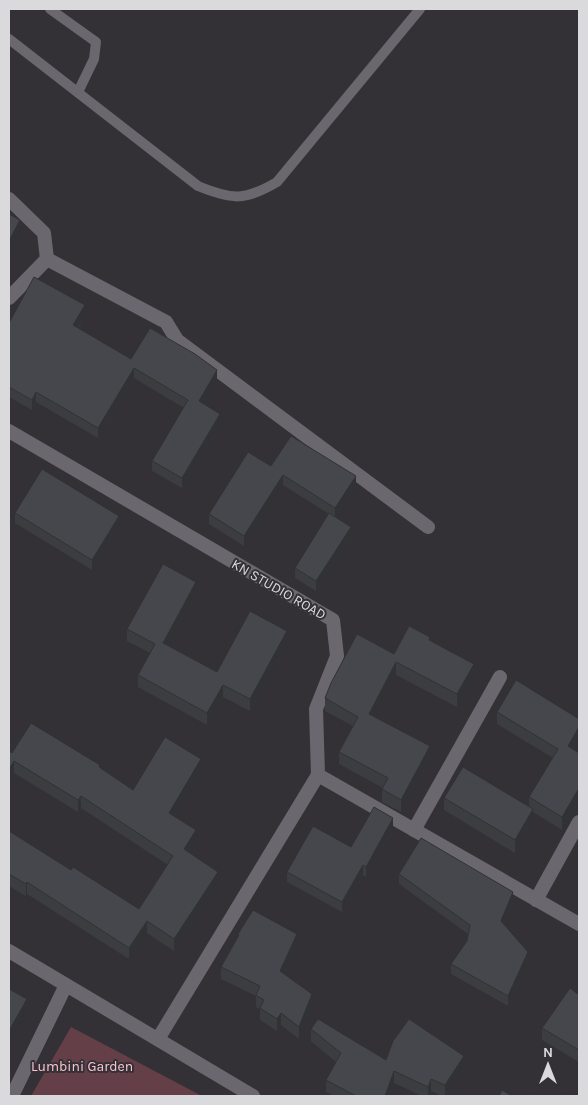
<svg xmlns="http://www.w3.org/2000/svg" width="588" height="1105" font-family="Karla,sans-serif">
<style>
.green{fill:#643f48}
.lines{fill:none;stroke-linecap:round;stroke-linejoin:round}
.service{stroke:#6a686e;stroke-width:10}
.minor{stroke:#6a686e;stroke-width:14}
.tertiary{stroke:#6a686e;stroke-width:14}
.wall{fill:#3b3d41}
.shaded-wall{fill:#303235}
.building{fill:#45474c;stroke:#303235}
.labels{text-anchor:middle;stroke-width:4;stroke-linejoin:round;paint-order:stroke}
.street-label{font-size:14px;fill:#dad9dc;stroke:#333136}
.park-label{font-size:14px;fill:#fec3d0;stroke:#333136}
</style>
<rect width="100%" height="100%" fill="#333136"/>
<path class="green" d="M71,1027l131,69h-171z"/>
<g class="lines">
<g class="service">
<path d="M50,9l46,33 -2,17 -16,33"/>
<path d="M9,39l189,147c34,14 47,15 79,-4l143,-173"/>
</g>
<g class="minor">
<path d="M9,199l35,34 3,26"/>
<path d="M47,259l119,63 11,18 251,187"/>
<path d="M9,298l38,-39"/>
<path d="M9,431l324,189 4,36 -21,53 2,66"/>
<path d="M318,775l261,149"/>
<path d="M414,830l86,-153"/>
<path d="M536,900l43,-78"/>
<path d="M158,1039l160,-264"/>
<path d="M12,1096l54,-111"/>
</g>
<path class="tertiary" d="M9,951l244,145"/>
</g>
<g class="wall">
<path d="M85,315l-7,13 53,31 86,21 -14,23 17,21 -38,64 -30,-17v-10l32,-53 -50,-30 -36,60 -62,-36 -4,8 -23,-13v-74z"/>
<path d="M271,466l85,20 -20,31 15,19 -35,55 -21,-13v-10l34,-54 -46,-29 -39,61 -35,-22v-10z"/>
<path d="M15,513l104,13 -27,44 -77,-47z"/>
<path d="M196,594l-28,52 49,26 70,-28 -37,67 -27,-14 -16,28 -69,-38v-12l12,-22 -23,-12v-12z"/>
<path d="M430,640l44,36 -17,31 -61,-32 -22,42 56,41 -29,54 -19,-10v-13l1,-1 -44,-24v-12l14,-26 -28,-15v-13l69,-44z"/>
<path d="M497,712l82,7v20l-6,10 6,4v47l-17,30 -29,-18v9l-18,32 -71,-43v-12l85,8v-9l24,-39 -56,-34z"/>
<path d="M9,751l3,2 88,15 33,22 68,-19 -27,45 22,26 -7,11 29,31 -44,67 -27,-18 -18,26 -102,-65 -1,2 -17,-10v-55l62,39 68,39 29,-44 -87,-57 -3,4 -64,-39 -5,8z"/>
<path d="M393,828l-27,49 -3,-2 -21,37 -55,-30v-10l64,-25z"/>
<path d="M399,874l114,28 -9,22 24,37 -20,45 -57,-32v-10l16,-23 1,-7 -69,-50z"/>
<path d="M238,934l59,12 -13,28 28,32 -13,33 -18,-14 -4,6 -17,-11v-11l-4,-2v-11l-35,-17v-12l17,-29z"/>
<path d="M579,995v67l-37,-22v-12z"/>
<path d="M311,1029l75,31 78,9 -18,27h-4l-11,-5 -2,5h-7l-28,-13 -5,13h-55l-8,-4v-12l10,-18 -25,-21z"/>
</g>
<g class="shaded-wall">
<path d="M20,220v10l-11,21v-10z"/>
<path d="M85,305v10l-12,20v-10z"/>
<path d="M134,368v10l-36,60v-10z"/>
<path d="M217,370v10l-18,31v-10z"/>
<path d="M36,392v10l-4,8v-10z"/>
<path d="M220,414v10l-38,64v-10z"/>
<path d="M283,475v10l-39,61v-10z"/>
<path d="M356,476v10l-21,32v-10z"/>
<path d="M119,516v10l-27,44v-10z"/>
<path d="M351,527v9l-35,55v-10z"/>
<path d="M196,582v12l-33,62v-13z"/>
<path d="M287,631v13l-37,67v-12z"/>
<path d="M396,662v13l-27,52v-13z"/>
<path d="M474,664v12l-17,31v-13z"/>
<path d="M223,685v12l-16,28v-12z"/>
<path d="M579,727v12l-11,19v-12z"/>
<path d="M430,746v12l-29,54v-12z"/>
<path d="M201,759v12l-32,53v-11z"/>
<path d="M14,761v12l-5,8v-12z"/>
<path d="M579,788v12l-17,30v-13z"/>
<path d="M81,796v12l-3,4v-12z"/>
<path d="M533,809v12l-18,32v-13z"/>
<path d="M393,818v10l-27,49v-10z"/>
<path d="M196,830v12l-12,19v-12z"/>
<path d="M363,865v10l-21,37v-10z"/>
<path d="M218,872v12l-44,67v-12z"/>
<path d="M27,882v12l-1,2v-12z"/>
<path d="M513,892v10l-12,29v-10z"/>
<path d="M147,921v12l-18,26v-11z"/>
<path d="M297,934v12l-17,37v-12z"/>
<path d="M528,952v9l-20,45v-10z"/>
<path d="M312,994v12l-13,33v-12z"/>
<path d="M27,999v10l-18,32v-10z"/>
<path d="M281,1013v12l-4,6v-12z"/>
<path d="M464,1056v13l-18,27h-1v-11z"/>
<path d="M394,1071v12l-5,13h-4z"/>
<path d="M431,1079v12l-2,5h-1v-9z"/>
</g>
<g class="building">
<path d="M9,214l11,6 -11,21z"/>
<path d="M34,277l51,28 -12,20 58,34 19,-31 45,26 22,16 -18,31 21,13 -38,64 -30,-17 36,-61 -54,-32 -36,60 -62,-36 -4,8 -23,-13v-64z"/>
<path d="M291,436l65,40 -21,32 -52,-33 -39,61 -35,-22 39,-62 23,14z"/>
<path d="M42,469l77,47 -27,44 -77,-47z"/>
<path d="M329,513l22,14 -35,54 -21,-13z"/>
<path d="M163,564l33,18 -33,61 54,29 33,-61 37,20 -37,68 -27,-14 -16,28 -69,-38 17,-31 -28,-15z"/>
<path d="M409,626l21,11 -1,3 45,24 -17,30 -61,-32 -27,52 61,32 -29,54 -19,-11 6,-11 -49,-26 19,-35 -33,-19 6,-15 26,-49 37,20z"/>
<path d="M516,680l63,39v8l-11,19 11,7v35l-17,29 -33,-20 29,-48 -61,-37z"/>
<path d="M31,723l69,42 -1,2 34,23 32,-53 36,22 -32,54 27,17 -12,19 34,23 -44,67 -27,-18 -18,27 -102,-66 -1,2 -17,-10v-43l62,39 2,-3 66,42 34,-53 -92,-60 -3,4 -64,-39 -5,8v-18l3,2z"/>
<path d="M463,767l70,42 -18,31 -71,-42z"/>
<path d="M374,807l19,11 -27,49 -3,-2 -21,37 -55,-30 26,-46 38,21z"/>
<path d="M421,838l92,54 -12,29 27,31 -20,44 -57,-32 16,-23 3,-16 -71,-51z"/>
<path d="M253,910l44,24 -17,37 32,23 -13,33 -18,-14 -4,6 -17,-11 4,-8 -8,-5 4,-9 -39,-19 18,-32 -1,-1z"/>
<path d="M570,988l9,7v55l-37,-22z"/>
<path d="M9,989l18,10 -18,32z"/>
<path d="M318,1019l68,41 7,-19 16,-22 55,37 -19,29 -14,-6 -3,8 -34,-16 -9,25h-29l-30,-16 15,-27 -30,-24z"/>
<path d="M502,1090l10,6h-13z"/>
</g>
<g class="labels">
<g class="street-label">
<text transform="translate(279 589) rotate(30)" y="5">KN STUDIO ROAD</text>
</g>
<g class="park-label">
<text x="82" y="1071">Lumbini Garden</text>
</g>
</g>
<rect width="588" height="1105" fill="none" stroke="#dad9dc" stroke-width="20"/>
<g transform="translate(548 1065)" stroke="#333136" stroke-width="4" paint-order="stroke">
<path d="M0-4L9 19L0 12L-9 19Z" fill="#dad9dc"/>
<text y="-8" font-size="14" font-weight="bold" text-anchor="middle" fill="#dad9dc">N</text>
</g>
</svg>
